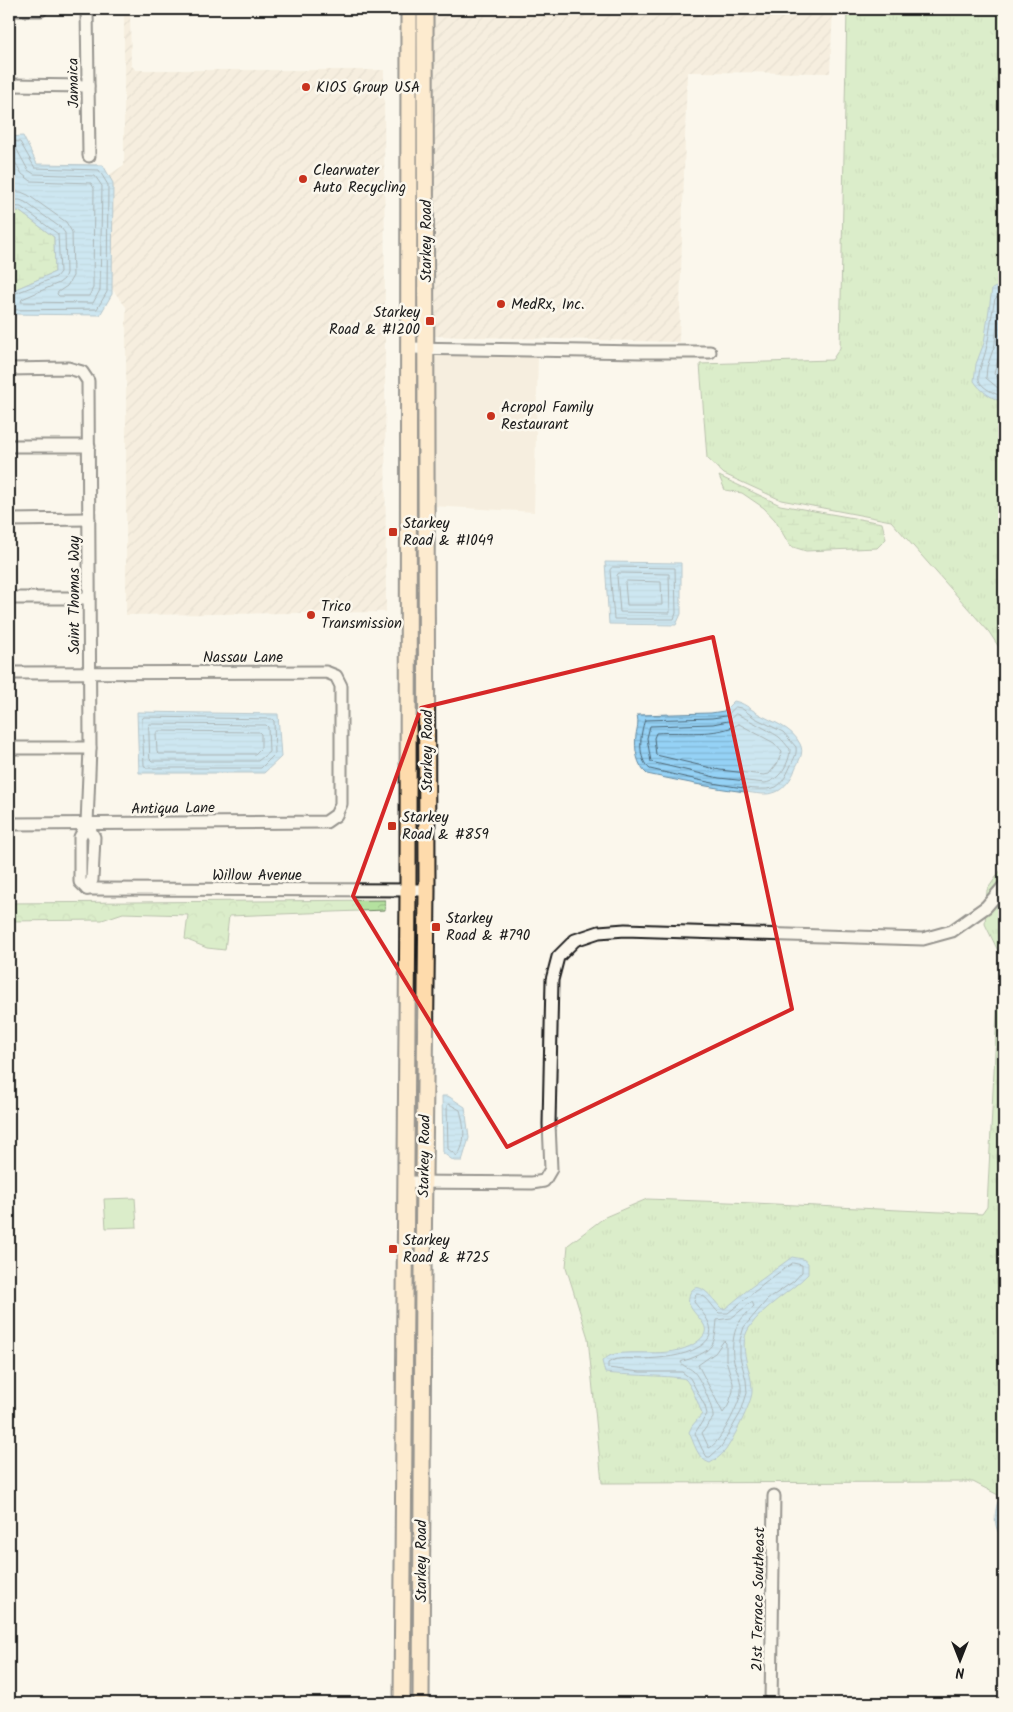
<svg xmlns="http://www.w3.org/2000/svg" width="1013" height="1712" font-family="Kalam,sans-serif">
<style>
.built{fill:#f0e3ce}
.industrial{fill:url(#industrial-furrows)}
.grass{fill:url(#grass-tufts);stroke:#687e5e}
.forest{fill:url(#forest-crowns);stroke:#687e5e}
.wetland{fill:url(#wetland-marsh);stroke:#687e5e}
.pitch{fill:#b4e19f;stroke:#687e5e}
.water{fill:url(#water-rules);stroke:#65899f}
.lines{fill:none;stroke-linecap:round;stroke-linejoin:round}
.shore{stroke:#4c6573;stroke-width:1}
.minor-casing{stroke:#1c1c1c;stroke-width:15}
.major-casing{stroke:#1c1c1c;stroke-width:19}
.minor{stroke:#fbf7ec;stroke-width:11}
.major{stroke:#fedbac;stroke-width:15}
.marked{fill:none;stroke:#d62828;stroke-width:4;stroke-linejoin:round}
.poi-dot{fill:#c8321e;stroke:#fbf7ec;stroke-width:2}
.labels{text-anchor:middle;stroke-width:5;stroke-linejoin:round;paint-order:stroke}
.street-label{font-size:15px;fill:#1c1c1c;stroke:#fbf7ec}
.poi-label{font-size:15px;fill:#1c1c1c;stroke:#fbf7ec;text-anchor:start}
</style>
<defs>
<pattern id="industrial-furrows" width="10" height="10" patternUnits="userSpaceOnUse" patternTransform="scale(1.25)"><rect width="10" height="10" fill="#f0e3ce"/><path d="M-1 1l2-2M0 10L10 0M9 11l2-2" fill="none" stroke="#cdc2b0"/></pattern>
<pattern id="grass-tufts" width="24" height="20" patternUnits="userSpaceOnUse" patternTransform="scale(1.25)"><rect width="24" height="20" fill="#b4e19f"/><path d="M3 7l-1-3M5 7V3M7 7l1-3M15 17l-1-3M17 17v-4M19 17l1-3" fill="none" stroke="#9ac088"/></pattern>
<pattern id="forest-crowns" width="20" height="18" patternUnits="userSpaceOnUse" patternTransform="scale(1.25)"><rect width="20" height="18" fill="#b4e19f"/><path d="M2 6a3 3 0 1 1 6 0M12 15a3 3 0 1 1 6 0" fill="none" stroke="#9ac088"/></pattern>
<pattern id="wetland-marsh" width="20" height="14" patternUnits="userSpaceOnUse" patternTransform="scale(1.25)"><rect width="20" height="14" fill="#b4e19f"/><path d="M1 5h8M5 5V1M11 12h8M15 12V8" fill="none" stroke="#9ac088"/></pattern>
<pattern id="water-rules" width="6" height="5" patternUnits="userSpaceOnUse" patternTransform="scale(1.25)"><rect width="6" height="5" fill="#95d2f6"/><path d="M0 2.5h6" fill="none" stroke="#80b4d2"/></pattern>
</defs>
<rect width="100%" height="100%" fill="#fbf7ec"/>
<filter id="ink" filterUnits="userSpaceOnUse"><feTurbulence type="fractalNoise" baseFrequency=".02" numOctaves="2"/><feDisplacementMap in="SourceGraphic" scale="10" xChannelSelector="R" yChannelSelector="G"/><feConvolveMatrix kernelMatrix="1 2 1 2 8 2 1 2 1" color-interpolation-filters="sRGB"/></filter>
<g filter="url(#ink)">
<path class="built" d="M432,354l106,2 -4,156 -102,-6z"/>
<g class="industrial">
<path d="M124,9h6l1,56 5,5h248l2,542 -260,3v-308l-14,-18 1,-106 -4,-8 15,-10z"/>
<path d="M430,9h403l-3,64 -143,-1 -8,270 -247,-6z"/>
</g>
<g class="grass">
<path d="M847,9h157v646l-15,-23 -98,-111 -110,-21 -57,-26 -17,-16 -7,-94 132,-4 8,-12z"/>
<path d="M1001,870h3v628l-31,-16 -371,1 -14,-145 -22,-71 2,-22 37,-28 42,-18 107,4 228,11 5,-7 13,-252 -15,-31 2,-34z"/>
</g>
<path class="forest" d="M385,900v10l-156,6 -4,34 -18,-2 -22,-9 3,-24 -65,-2 -21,7 -93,1v-18z"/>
<g class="wetland">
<path d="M9,211h10l35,26 1,35 -46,20z"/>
<path d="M719,476l61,29 102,18 4,16 -9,9 -71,3 -16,-5 -15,-26 -11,-12 -22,-15 -17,-3z"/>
</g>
<path class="pitch" d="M135,1198l2,29 -31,1 -2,-29z"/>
<g class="water">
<path d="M23,136l14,28 66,1 10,18 -1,106v5l-12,21 -91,-1v-22l46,-20 -1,-35 -35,-26h-10v-74z"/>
<path d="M996,287l8,11v105c-12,-5 -23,-11 -30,-22l2,-17 8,-21 8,-54z"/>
<path d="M605,562l76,1v51l-5,11 -67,-1z"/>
<path d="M734,701c10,2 15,7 23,12 15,9 35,14 43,31 5,9 -2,18 -5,25 -2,8 -11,20 -19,23 -10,4 -21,1 -31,0 -33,-4 -65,-11 -98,-18 -10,-8 -13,-26 -11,-39 1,-7 3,-12 1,-20l74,-2 13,-2z"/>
<path d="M137,712l141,2 3,43 -17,16h-125z"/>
<path d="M442,1096h6l17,11 4,31 -7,23h-8l-11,-8z"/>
<path d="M792,1257l11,2 5,4v11c-18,19 -44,31 -59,54 -13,20 4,43 3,64 0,10 -20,50 -27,59 -4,5 -10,9 -15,12 -12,-3 -16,-20 -21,-31l3,-6 10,-12c-2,-7 -12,-31 -17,-35 -4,-3 -67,-4 -80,-6l-3,-12c4,-3 8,-6 13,-7 26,-4 55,4 79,-10 25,-16 2,-24 -5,-40 -1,-3 0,-8 1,-11 9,-17 26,11 32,16l4,-1 24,-20z"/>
<path d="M1004,1500v39c-11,-9 -10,-26 -6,-37z"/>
</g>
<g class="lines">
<g class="shore">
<path d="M9,141l11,1 15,26 64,2 9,15 -1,107 -10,17 -88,1"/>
<path d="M9,148h7l12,22 6,4 61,2 7,10 -2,104 -7,13 -72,-1 1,-3 37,-16 5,-4 2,-6 -1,-40 -4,-5 -36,-26 -5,-2h-11"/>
<path d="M9,155l3,2 10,17 9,7 60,2 3,5 -1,100 -4,8h-30l-2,-2 1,-2 9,-6 6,-10 -1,-44 -6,-10 -38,-27 -7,-3h-12"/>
<path d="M9,206l12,1 37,27 2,38 -4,5 -47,19"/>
<path d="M1004,299l-7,-2 -2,2c-5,21 -5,41 -12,61 -2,5 -5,14 -4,20 2,8 18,15 25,17"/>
<path d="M1004,305l-5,2 -4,37 -8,23 -1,11 12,10 6,3"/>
<path d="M1004,327l-2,19 -8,28 10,9"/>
<path d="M613,567l62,1 1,45 -2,6h-60l-4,-49z"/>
<path d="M619,573l50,1 1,39 -50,-1 -3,-36z"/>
<path d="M627,581l34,1 1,23h-35l-2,-22z"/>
<path d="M736,707l5,1 14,10 28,14 13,15c1,8 -2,11 -5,18 -3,7 -8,18 -15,22 -18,9 -104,-13 -126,-18 -13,-9 -10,-36 -5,-49l67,-2 14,-2z"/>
<path d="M736,714c4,1 38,19 43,23 4,3 7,8 11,12 0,14 -11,32 -25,34l-46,-5 -68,-16 -4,-24 3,-12 63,-2 15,-3z"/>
<path d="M144,717l128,2 2,2 1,33 -14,14h-115l-2,-3 -2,-45z"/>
<path d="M149,724l117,1 2,2 1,25 -11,9h-106l-2,-2z"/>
<path d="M739,724l35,19 8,9 -5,12 -8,10 -5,1 -44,-5 -64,-15 -2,-17 2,-5c28,-2 59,4 83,-9z"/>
<path d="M159,731l100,1 2,2v14l-6,6h-96l-2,-2 -1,-18z"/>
<path d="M449,1104l11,6c4,15 7,33 -3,46l-9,-7 -1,-43z"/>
<path d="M793,1263l9,2v7l-8,9 -27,19 -23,27 -4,13v17l6,23 1,13 -6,19 -20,35 -11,10h-3l-5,-8 -7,-16 12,-19 -2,-8 -15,-28 -8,-6h-42l-32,-4v-5c10,-7 23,-4 34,-4 20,-1 40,-2 57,-12 23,-14 7,-30 -5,-45l2,-8c10,-1 16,13 23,19h9l46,-37z"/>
<path d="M752,1302l2,4c-5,6 -12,11 -16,18 -5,9 -7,27 -4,38 3,9 8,20 7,30 -1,11 -22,53 -32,56l-7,-15 11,-15c1,-9 -13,-41 -20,-47 -4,-4 -10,-4 -12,-9 3,-2 7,-2 11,-4 23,-9 23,-16 25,-38l14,-2z"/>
<path d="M724,1341l2,2v17l7,23v8l-5,15 -5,7 -25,-48 17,-12z"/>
</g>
<defs>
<g id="minor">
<path d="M87,9l2,147"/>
<path d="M9,10h32"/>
<path d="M9,85l79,1"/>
<path d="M408,348l232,4h70"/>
<path d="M9,369l59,-1 14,4 6,9 2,367 -3,76 7,13 -2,43 -5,9"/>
<path d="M9,446h80"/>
<path d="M9,520l80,-1"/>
<path d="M9,598h80"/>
<path d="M9,673l317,-1 10,4 5,10v118l-5,11 -10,7 -317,2"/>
<path d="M9,748h81"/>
<path d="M87,889l340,1"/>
<path d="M87,889l-7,-7v-45l7,-13"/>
<path d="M406,1182l126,1 12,-2 7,-12 -2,-45 3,-144 6,-23 17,-17 24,-8 26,-2 298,9 29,-8 34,-24 18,-21"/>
<path d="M771,1703l3,-207"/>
</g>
<g id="major">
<path d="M402,1703l6,-813 1,-881"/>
<path d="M421,1703l2,-431 4,-382 -2,-881"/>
</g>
</defs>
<use href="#minor" class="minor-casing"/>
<use href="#major" class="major-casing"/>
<use href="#minor" class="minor"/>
<use href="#major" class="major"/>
</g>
</g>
<path d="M0 0H1013V1712H0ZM713,637l79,372 -285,138 -154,-251 68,-188z" fill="#fbf7ec" fill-opacity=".55" fill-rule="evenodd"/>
<path class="marked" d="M713,637l79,372 -285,138 -154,-251 68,-188z"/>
<g class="poi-dot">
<circle cx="306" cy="87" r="5"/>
<circle cx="303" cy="179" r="5"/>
<circle cx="501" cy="304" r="5"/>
<rect x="425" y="316" width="10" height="10" rx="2.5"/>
<circle cx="491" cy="416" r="5"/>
<rect x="388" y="527" width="10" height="10" rx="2.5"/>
<circle cx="311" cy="615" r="5"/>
<rect x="387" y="821" width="10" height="10" rx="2.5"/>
<rect x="431" y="922" width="10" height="10" rx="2.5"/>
<rect x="388" y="1244" width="10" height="10" rx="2.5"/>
</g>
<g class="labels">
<g class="street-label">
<text transform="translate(73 83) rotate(-91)" y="5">Jamaica</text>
<text transform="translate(426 241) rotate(-90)" y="5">Starkey Road</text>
<text transform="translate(74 595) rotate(-90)" y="5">Saint Thomas Way</text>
<text x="243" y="662">Nassau Lane</text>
<text transform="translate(427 751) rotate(-90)" y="5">Starkey Road</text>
<text transform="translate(173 808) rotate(-1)" y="5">Antiqua Lane</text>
<text x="257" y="880">Willow Avenue</text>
<text transform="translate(424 1156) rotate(-89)" y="5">Starkey Road</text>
<text transform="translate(421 1561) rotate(-90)" y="5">Starkey Road</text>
<text transform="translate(758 1599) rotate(-89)" y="5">21st Terrace Southeast</text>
</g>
<g class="poi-label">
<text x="316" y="92">KIOS Group USA</text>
<text x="313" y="175">Clearwater<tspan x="313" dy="17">Auto Recycling</tspan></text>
<text x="511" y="309">MedRx, Inc.</text>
<text x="420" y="317" text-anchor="end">Starkey<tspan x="420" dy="17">Road &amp; #1200</tspan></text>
<text x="501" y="412">Acropol Family<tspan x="501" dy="17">Restaurant</tspan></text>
<text x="403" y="528">Starkey<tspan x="403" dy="17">Road &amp; #1049</tspan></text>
<text x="321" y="611">Trico<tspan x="321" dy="17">Transmission</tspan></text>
<text x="402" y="822">Starkey<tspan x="402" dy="17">Road &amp; #859</tspan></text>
<text x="446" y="923">Starkey<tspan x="446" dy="17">Road &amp; #790</tspan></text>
<text x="403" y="1245">Starkey<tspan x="403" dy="17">Road &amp; #725</tspan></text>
</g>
</g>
<rect width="1013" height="1712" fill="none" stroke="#fbf7ec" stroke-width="30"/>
<rect x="15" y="15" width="983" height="1682" fill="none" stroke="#1c1c1c" stroke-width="2" filter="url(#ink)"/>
<g transform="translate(960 1660) rotate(180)" stroke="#fbf7ec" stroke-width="4" paint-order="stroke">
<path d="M0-4L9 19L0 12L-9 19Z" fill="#1c1c1c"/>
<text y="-8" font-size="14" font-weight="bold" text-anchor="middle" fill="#1c1c1c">N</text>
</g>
</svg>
